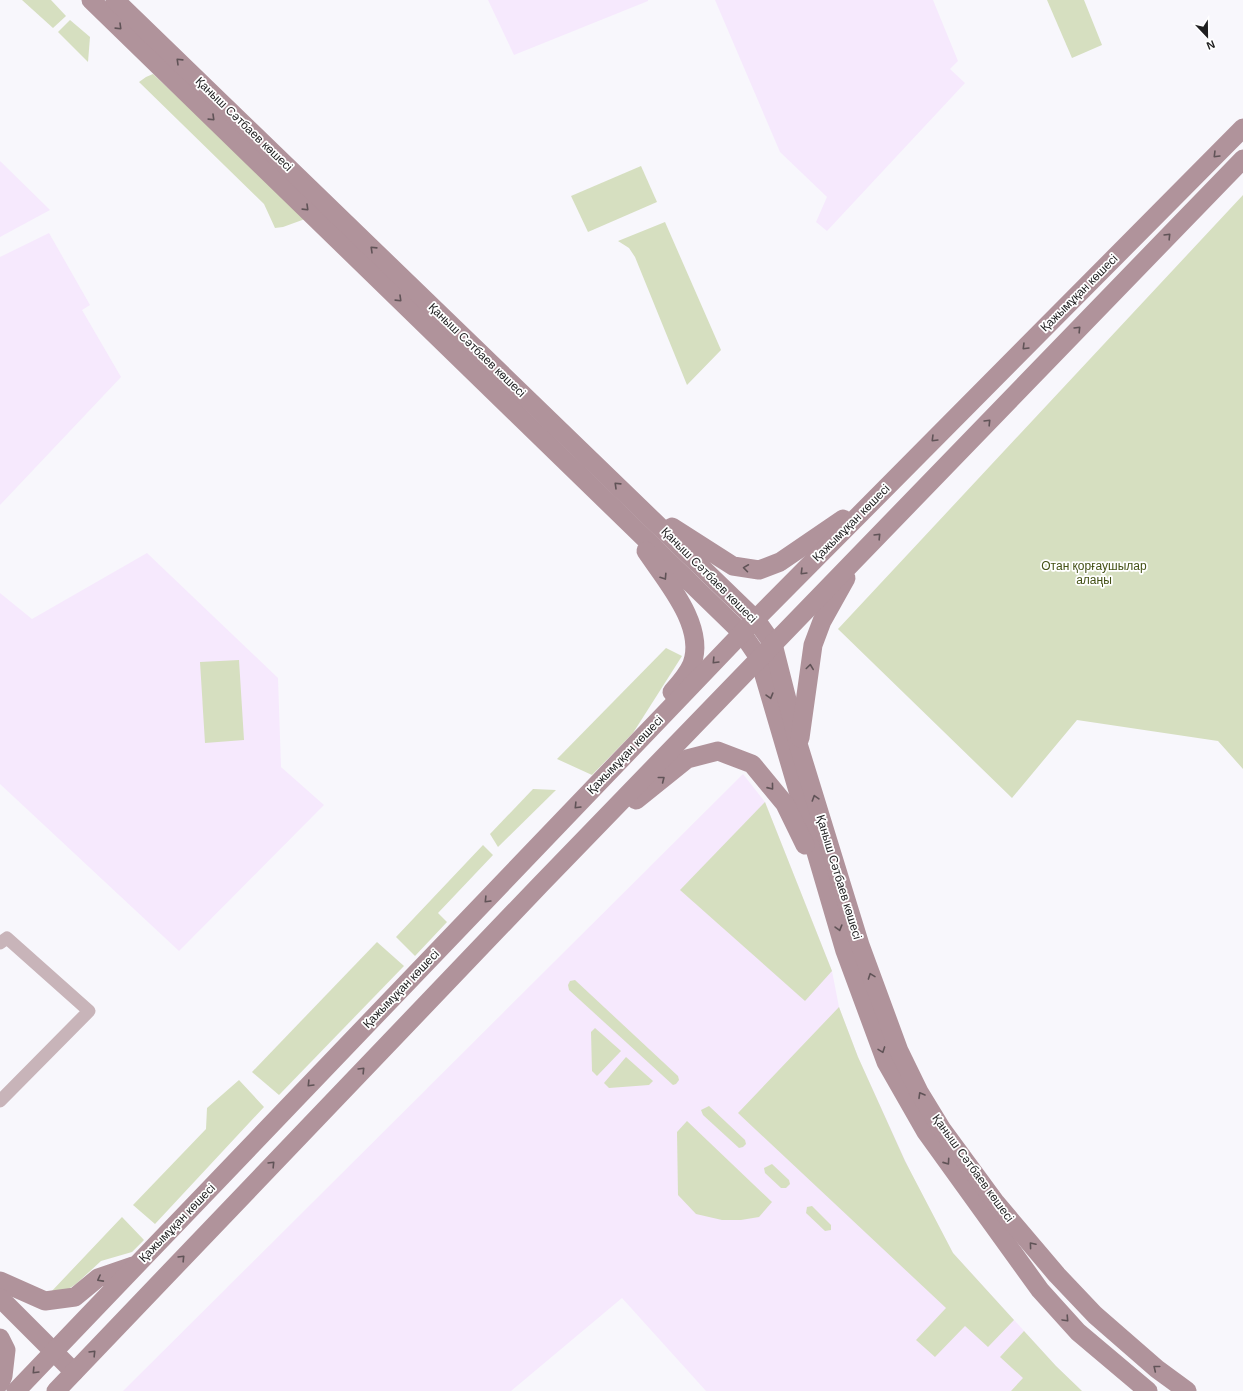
<svg xmlns="http://www.w3.org/2000/svg" width="1243" height="1391" font-family="Helvetica,sans-serif">
<style>
.education{fill:#f6e9fd}
.green{fill:#d6dfc0}
.lines{fill:none;stroke-linecap:round;stroke-linejoin:round}
.street{stroke:#c8b4b9;stroke-width:13}
.secondary{stroke:#b0939b;stroke-width:19}
.oneway{stroke:#605357}
.labels{text-anchor:middle;stroke-width:3.5;stroke-linejoin:round;paint-order:stroke}
.street-label{font-size:12px;fill:#1f1f20;stroke:#fff}
.park-label{font-size:12px;fill:#445116;stroke:#fff}
</style>
<rect width="100%" height="100%" fill="#f8f7fc"/>
<g class="education">
<path d="M488,0h160v1l-134,54z"/>
<path d="M715,0h218l25,61 -8,8 15,14 -138,148 -11,-9 11,-25 -47,-45z"/>
<path d="M0,161l50,49 -50,27z"/>
<path d="M49,233l41,72 -8,5 39,67 -121,128v-248z"/>
<path d="M147,553l131,125 3,89 43,38 -145,146 -179,-167v-191l32,26z"/>
<path d="M743,774l22,28 67,169 7,36 19,50 53,116 42,80 103,113 26,25h-376l-84,-93 -111,93h-388z"/>
</g>
<g class="green">
<path d="M22,0h29l15,16 -13,12z"/>
<path d="M1047,0h37l18,45 -30,13z"/>
<path d="M70,20l20,17 -2,25 -30,-30z"/>
<path d="M153,74l154,143 -2,2 -22,8 -8,1 -11,-24 -125,-122 7,-5z"/>
<path d="M641,166l16,36 -69,30 -17,-36z"/>
<path d="M1243,195v574l-25,-28 -141,-21 -65,78 -174,-169z"/>
<path d="M665,222l56,128 -34,35 -52,-128 -6,-9 -11,-7z"/>
<path d="M666,648l16,8 -49,77 -41,42 -35,-16z"/>
<path d="M239,660l5,80 -39,3 -5,-81z"/>
<path d="M533,789l23,1 -58,57 -8,-13z"/>
<path d="M765,802l67,169 -27,30 -125,-111z"/>
<path d="M483,845l10,10 -55,58 9,9 -32,34 -19,-19z"/>
<path d="M377,942l27,24 -125,129 -27,-23z"/>
<path d="M575,980l103,96 1,4 -3,4 -3,1 -104,-95 -1,-5 2,-4z"/>
<path d="M839,1007l19,50 47,104 48,92 61,67 -26,27 -23,-21 -30,31 -19,-17 30,-32 -208,-195z"/>
<path d="M595,1028l26,23 -24,25 -5,-5 -1,-39z"/>
<path d="M626,1057l27,24 -4,4 -40,3 -5,-5z"/>
<path d="M239,1080l25,27 -109,117 -22,-19 73,-76 1,-21z"/>
<path d="M709,1106l36,34 1,4 -3,3 -4,1 -36,-33 -2,-5z"/>
<path d="M687,1121l85,81 -13,15 -18,3h-19l-26,-6 -18,-19 -1,-63z"/>
<path d="M772,1164l17,16 1,4 -4,4h-5l-16,-15 -1,-5z"/>
<path d="M812,1206l19,19v5l-6,1 -19,-18 1,-6z"/>
<path d="M122,1217l22,23 -12,12 -31,9 -25,23 -12,8 -14,1z"/>
<path d="M1024,1331l32,35 26,25h-71l12,-13 -23,-21z"/>
</g>
<g class="lines">
<path class="street" d="M0,943l7,-5 82,73 -89,90"/>
<g class="secondary">
<path d="M91,0l651,633 17,25 86,293 41,111 40,70 114,158 38,42 70,59"/>
<path d="M115,0l641,620 17,24 26,103 61,198 39,106 20,41 22,36 55,75 61,72 38,40 62,54 30,22"/>
<path d="M672,527l61,39 26,4 21,-8 63,-43"/>
<path d="M646,551c20,30 60,75 46,113 -4,10 -13,20 -20,28"/>
<path d="M800,738l13,-93 9,-24 24,-43"/>
<path d="M636,800l51,-41 31,-8 34,13 33,40 20,41"/>
<path d="M0,1281l45,20 30,-4 23,-19 35,-12"/>
<path d="M0,1298l74,74"/>
<path d="M0,1338l6,12 -3,26 -3,7"/>
<path d="M16,1391l726,-758 501,-505"/>
<path d="M56,1391l484,-506 703,-726"/>
</g>
</g>
<defs><path id="oneway-chevron" d="M-2-3.5L2.5 0L-2 3.5" fill="none" stroke-width="1.6" stroke-linecap="round" stroke-linejoin="round"/></defs>
<g class="oneway">
<use href="#oneway-chevron" transform="translate(119 27) rotate(44)"/>
<use href="#oneway-chevron" transform="translate(179 61) rotate(-136)"/>
<use href="#oneway-chevron" transform="translate(212 118) rotate(44)"/>
<use href="#oneway-chevron" transform="translate(1216 155) rotate(135)"/>
<use href="#oneway-chevron" transform="translate(306 208) rotate(44)"/>
<use href="#oneway-chevron" transform="translate(1168 236) rotate(-46)"/>
<use href="#oneway-chevron" transform="translate(373 249) rotate(-136)"/>
<use href="#oneway-chevron" transform="translate(399 299) rotate(44)"/>
<use href="#oneway-chevron" transform="translate(1078 329) rotate(-46)"/>
<use href="#oneway-chevron" transform="translate(1025 347) rotate(135)"/>
<use href="#oneway-chevron" transform="translate(988 422) rotate(-46)"/>
<use href="#oneway-chevron" transform="translate(934 439) rotate(135)"/>
<use href="#oneway-chevron" transform="translate(617 485) rotate(-136)"/>
<use href="#oneway-chevron" transform="translate(878 536) rotate(-46)"/>
<use href="#oneway-chevron" transform="translate(746 568) rotate(-172)"/>
<use href="#oneway-chevron" transform="translate(803 572) rotate(135)"/>
<use href="#oneway-chevron" transform="translate(664 577) rotate(57)"/>
<use href="#oneway-chevron" transform="translate(715 661) rotate(134)"/>
<use href="#oneway-chevron" transform="translate(810 667) rotate(-82)"/>
<use href="#oneway-chevron" transform="translate(770 696) rotate(74)"/>
<use href="#oneway-chevron" transform="translate(662 779) rotate(-38)"/>
<use href="#oneway-chevron" transform="translate(771 787) rotate(51)"/>
<use href="#oneway-chevron" transform="translate(815 798) rotate(-107)"/>
<use href="#oneway-chevron" transform="translate(577 806) rotate(134)"/>
<use href="#oneway-chevron" transform="translate(487 900) rotate(134)"/>
<use href="#oneway-chevron" transform="translate(839 928) rotate(74)"/>
<use href="#oneway-chevron" transform="translate(871 976) rotate(-110)"/>
<use href="#oneway-chevron" transform="translate(882 1050) rotate(70)"/>
<use href="#oneway-chevron" transform="translate(362 1070) rotate(-46)"/>
<use href="#oneway-chevron" transform="translate(310 1084) rotate(134)"/>
<use href="#oneway-chevron" transform="translate(921 1095) rotate(-120)"/>
<use href="#oneway-chevron" transform="translate(947 1162) rotate(55)"/>
<use href="#oneway-chevron" transform="translate(272 1164) rotate(-46)"/>
<use href="#oneway-chevron" transform="translate(1032 1245) rotate(-130)"/>
<use href="#oneway-chevron" transform="translate(182 1258) rotate(-46)"/>
<use href="#oneway-chevron" transform="translate(100 1279) rotate(152)"/>
<use href="#oneway-chevron" transform="translate(1066 1319) rotate(47)"/>
<use href="#oneway-chevron" transform="translate(93 1353) rotate(-46)"/>
<use href="#oneway-chevron" transform="translate(1156 1368) rotate(-141)"/>
<use href="#oneway-chevron" transform="translate(35 1371) rotate(134)"/>
</g>
<g class="labels">
<g class="street-label">
<text transform="translate(244 124) rotate(44)" y="4">Қаныш Сәтбаев көшесі</text>
<text transform="translate(1079 293) rotate(-45)" y="4">Қажымұқан көшесі</text>
<text transform="translate(477 350) rotate(44)" y="4">Қаныш Сәтбаев көшесі</text>
<text transform="translate(851 523) rotate(-45)" y="4">Қажымұқан көшесі</text>
<text transform="translate(709 575) rotate(45)" y="4">Қаныш Сәтбаев көшесі</text>
<text transform="translate(625 755) rotate(-46)" y="4">Қажымұқан көшесі</text>
<text transform="translate(839 877) rotate(73)" y="4">Қаныш Сәтбаев көшесі</text>
<text transform="translate(401 989) rotate(-46)" y="4">Қажымұқан көшесі</text>
<text transform="translate(973 1168) rotate(54)" y="4">Қаныш Сәтбаев көшесі</text>
<text transform="translate(177 1223) rotate(-46)" y="4">Қажымұқан көшесі</text>
</g>
<g class="park-label">
<text x="1094" y="570">Отан қорғаушылар<tspan x="1094" dy="14">алаңы</tspan></text>
</g>
</g>
<g transform="translate(1207 36) rotate(158)" stroke="#ffffff" stroke-width="3" paint-order="stroke">
<path d="M0-3L7 15L0 10L-7 15Z" fill="#1f1f20"/>
<text y="-6" font-size="11" font-weight="bold" text-anchor="middle" fill="#1f1f20">N</text>
</g>
</svg>
